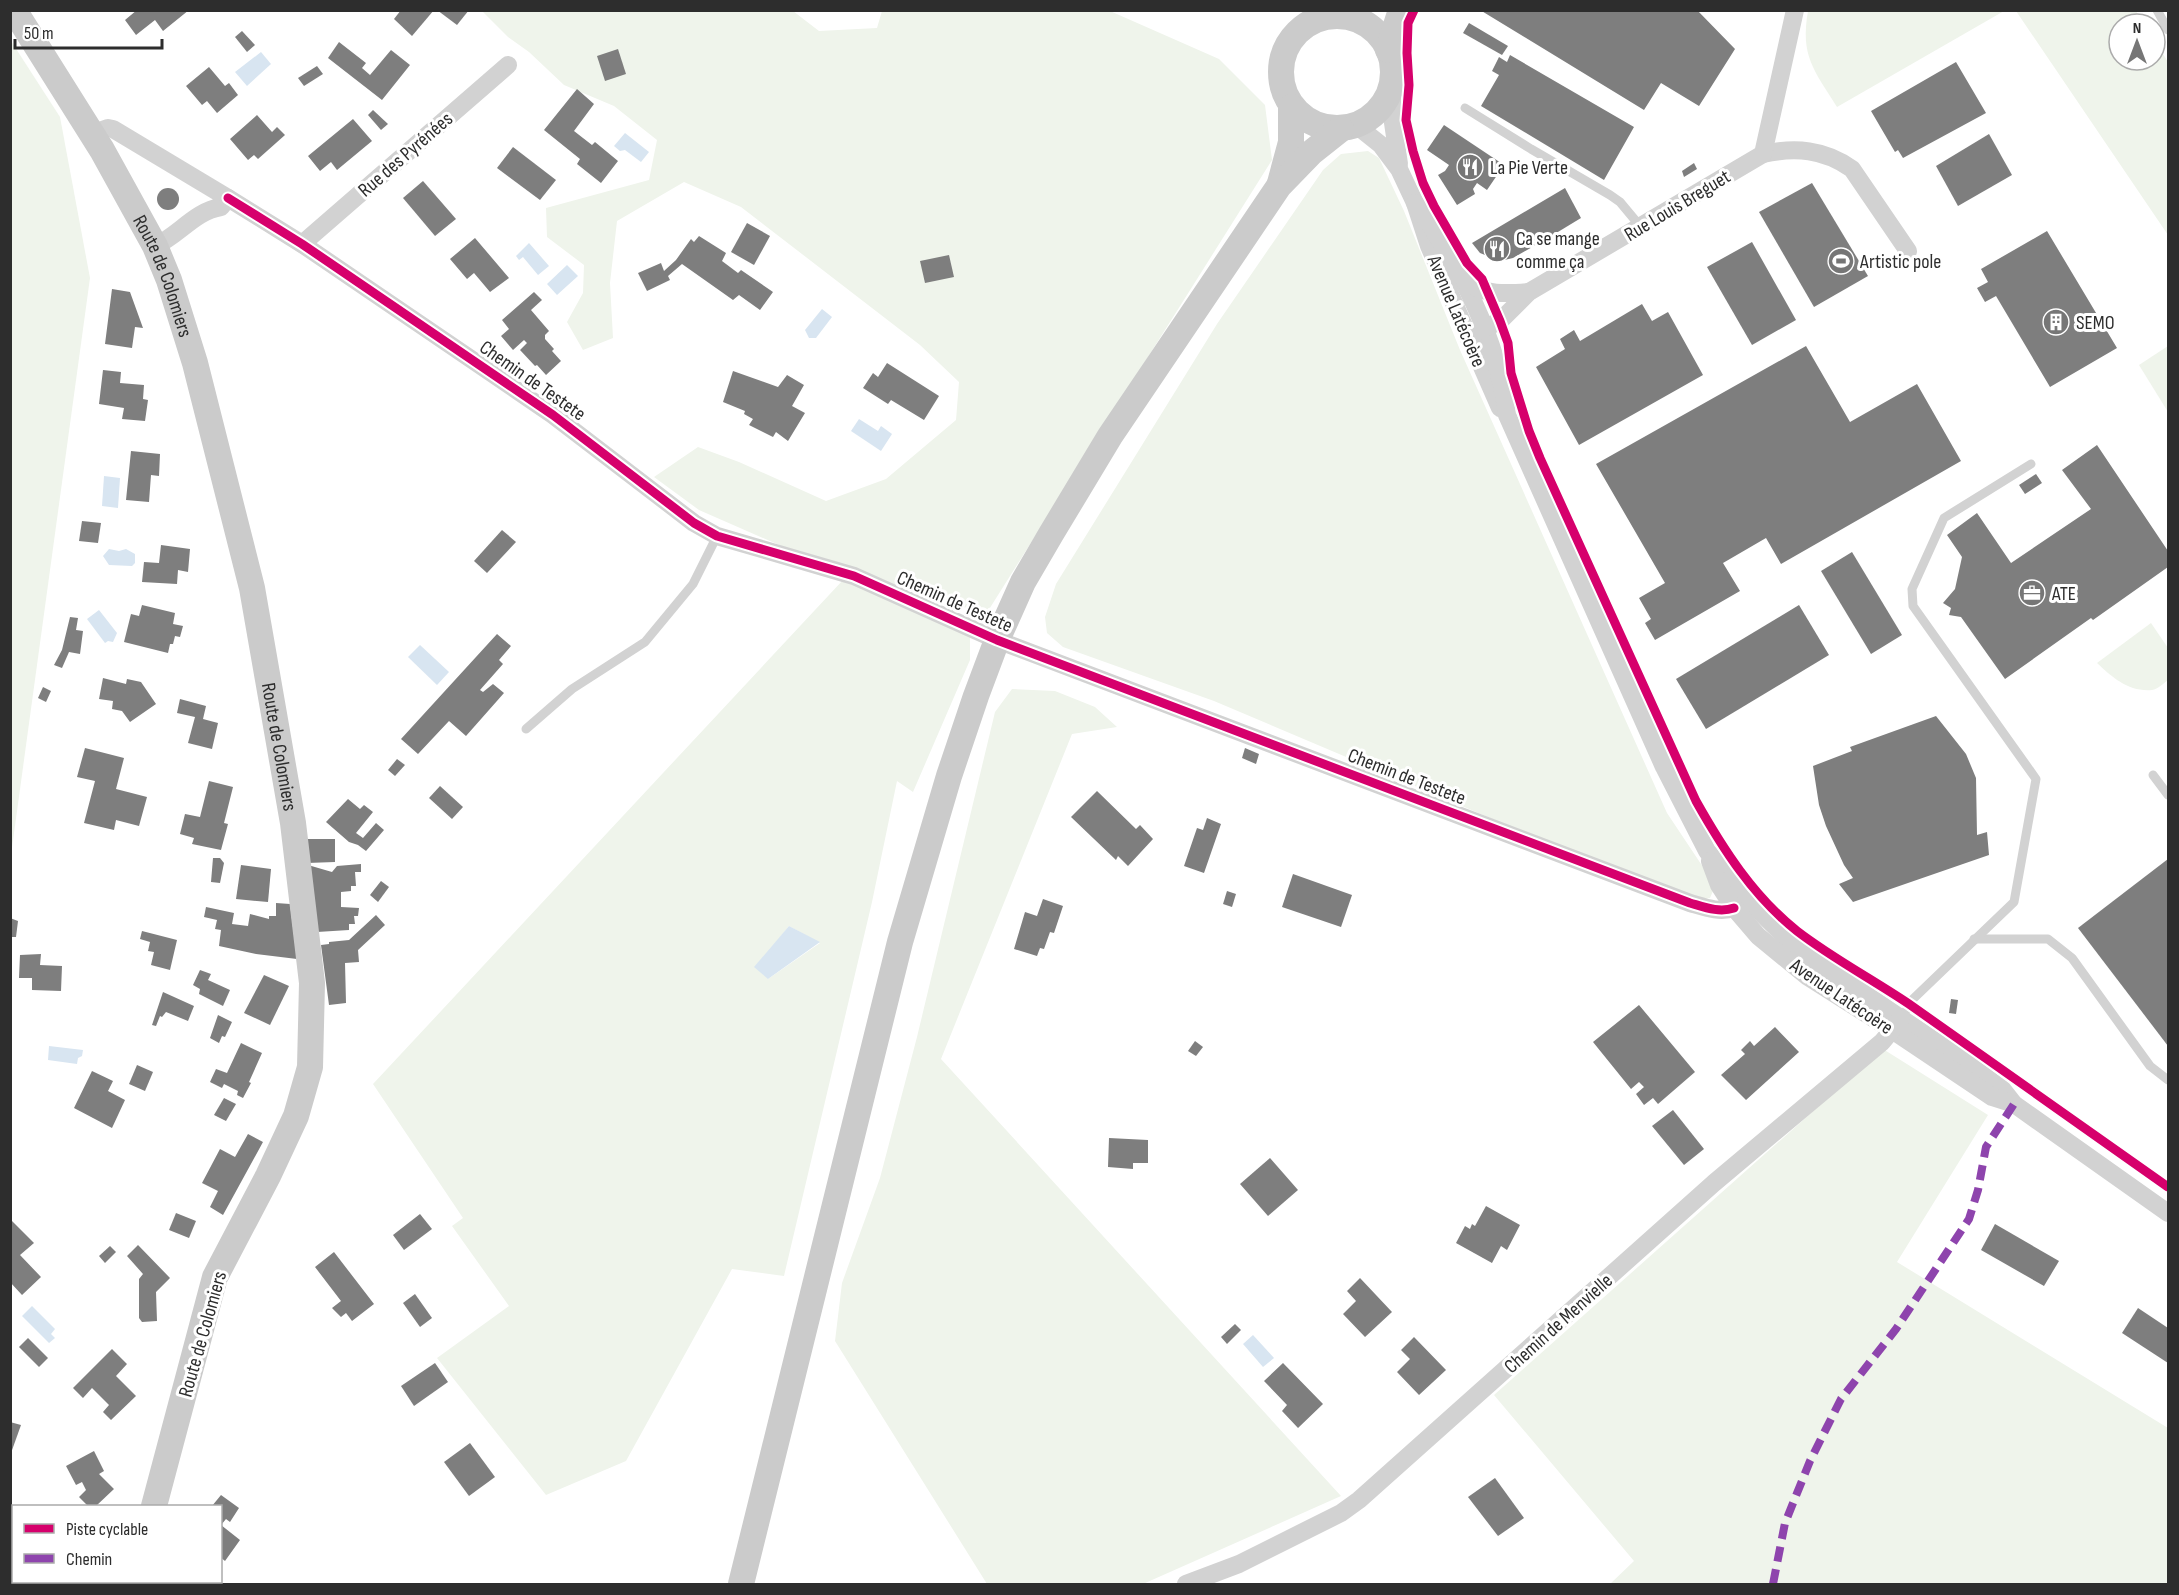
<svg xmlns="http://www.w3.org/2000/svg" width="2179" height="1595" font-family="'Sofia Sans Condensed',sans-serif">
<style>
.green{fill:#eff4eb;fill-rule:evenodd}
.water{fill:#d8e5f1}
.building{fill:#7e7e7e}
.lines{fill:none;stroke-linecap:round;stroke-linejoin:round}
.lane{stroke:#d2d2d2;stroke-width:9}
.street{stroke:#d2d2d2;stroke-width:18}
.secondary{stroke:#cbcbcb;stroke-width:26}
.quiet{stroke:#8e44ad;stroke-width:8;stroke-dasharray:15 8;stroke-linecap:butt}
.cycleway-casing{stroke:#fff;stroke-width:13}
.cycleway{stroke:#d6006c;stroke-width:9}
.labels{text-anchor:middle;stroke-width:6;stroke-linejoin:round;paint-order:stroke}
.street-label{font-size:20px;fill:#2d2d2d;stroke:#fff}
.poi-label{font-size:20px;fill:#2d2d2d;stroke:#fff;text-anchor:start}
</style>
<rect width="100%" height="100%" fill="#fff"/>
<g class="green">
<path d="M482,11h311l26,20 58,-3 5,-17h228l109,48 46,46 7,55 -284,451 -90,-14 -199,-87 -45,-33 44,-30 41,15 87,39 60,-22 70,-59 3,-38 -39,-37 -179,-138 -57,-25 -67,39 -7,62 3,55 -30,12 -16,-28 16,-29 1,-28 -37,-28 -1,-29 103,-28 8,-40 -43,-34 -50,-21 -35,-33 -21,-15z"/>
<path d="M1808,11v-1l196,1 -167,96c-23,-37 -37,-51 -29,-96z"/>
<path d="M2016,11h120l8,13h-25v36h36v-19l13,21v173z"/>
<path d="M11,41l49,76 30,161 -79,577z"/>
<path d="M1368,151l11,7 25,53 56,139 207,463 42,63 4,15 -3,7 -13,2 -202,-80 -281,-119 -151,-54 -16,-14 -2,-16 11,-33 161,-260 106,-154 18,-16z"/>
<path d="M2168,346v66l-29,-47z"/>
<path d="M843,580l127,57v23l-57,132 -16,-11 -25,121 -88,374 -52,-7 -106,192 -80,34 -109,-137 72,-52 -57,-80 11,-8 -90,-134zM789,926l31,17 -52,36 6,-34z"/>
<path d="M2151,623l17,25v32c-4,3 -10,9 -16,10 -23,2 -39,-12 -55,-27z"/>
<path d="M1012,689l43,2 40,16 22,20 -45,7 -131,325 400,437 -198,88h-156l-152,-243 7,-58 38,-105 37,-141 78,-325z"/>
<path d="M1883,1049l105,66 -91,147 271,166v156h-558l24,-23 -140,-166z"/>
</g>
<g class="water">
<path d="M261,52l10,12 -24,22 -12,-14z"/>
<path d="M625,133l24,19 -8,10 -16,-12 -5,1 -6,-5z"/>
<path d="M529,243l20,23 -11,9 -15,-18 -4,3 -3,-4z"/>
<path d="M567,265l11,11 -21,19 -10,-11z"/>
<path d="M822,309l10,8 -16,21h-7l-4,-8z"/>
<path d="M859,419l19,12 3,-5 11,8 -11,17 -30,-20z"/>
<path d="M104,476l16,2 -2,30 -16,-2z"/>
<path d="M109,549l10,2 7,-2 9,5v9l-3,3 -23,-1 -6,-9z"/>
<path d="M99,610l18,23 -4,9 -5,-1 -3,2 -18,-24z"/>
<path d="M420,645l29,27 -12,13 -29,-28z"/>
<path d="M789,926l31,16 -52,37 -14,-12z"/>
<path d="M49,1046l34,4 -1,6 -4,2 -1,6 -29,-4z"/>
<path d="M32,1306l23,23 -4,5 4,4 -6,5 -27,-27z"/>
<path d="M1253,1335l21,23 -11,9 -20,-23z"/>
</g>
<g class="building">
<path d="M137,10h52l-26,21 -8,-11 -19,15 -11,-15z"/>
<path d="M401,10h33l-22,26 -18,-17z"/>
<path d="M437,10h32l-12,15z"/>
<path d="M1480,10h217l38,39 -36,57 -38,-23 -17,27z"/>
<path d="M1469,23l39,23 -6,9 -39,-22z"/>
<path d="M242,31l13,14 -8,7 -12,-15z"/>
<path d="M339,42l27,21 -4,5 8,7 21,-25 19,15 -28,35 -54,-42z"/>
<path d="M618,49l8,25 -21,7 -8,-25z"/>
<path d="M1510,55l124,72 -30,53 -123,-74 18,-31 -7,-4 7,-14 8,5z"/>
<path d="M1956,62l30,51 -83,45 -5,-8 -3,2 -24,-41z"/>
<path d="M317,66l6,8 -19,12 -6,-8z"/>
<path d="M209,67l16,19 4,-3 9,12 -21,18 -10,-12 -5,4 -16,-19z"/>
<path d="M577,89l17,15 -20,27 18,14 3,-3 23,19 -17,22 -24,-19 3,-5 -36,-29z"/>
<path d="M373,110l15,14 -7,6 -13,-15z"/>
<path d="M257,115l15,17 5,-5 8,8 -27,24 -4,-4 -6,5 -18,-21z"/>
<path d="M353,119l19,22 -35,29 -6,-8 -11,9 -12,-15z"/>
<path d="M1444,125l60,40 -17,25 -10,-7 -4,6 2,5 -18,11 -19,-30 7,-4 4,-6 -22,-15z"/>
<path d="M1989,134l23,41 -54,31 -22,-40z"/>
<path d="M513,147l43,33 -16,20 -43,-32z"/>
<path d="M1694,163l3,6 -13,8 -2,-6z"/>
<path d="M423,181l33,38 -21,17 -32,-38z"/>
<path d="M1812,183l56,93 -54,31 -55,-95z"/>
<circle cx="168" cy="199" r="11"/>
<path d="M1565,188l16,30 -33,20 -35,20 -13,3 -20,-8 -8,-10z"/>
<path d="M747,223l23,13 -16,29 -23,-13z"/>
<path d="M2047,231l70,117 -67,39 -54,-91 -11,6 -8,-14 11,-6 -7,-13z"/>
<path d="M699,236l27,17 -4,8 16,12 3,-3 32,22 -13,18 -21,-15 -6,5 -51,-36 -14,12 2,4 -23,11 -9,-18 23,-10 3,8 12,-11 15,-21 3,3z"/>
<path d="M475,238l34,40 -19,14 -16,-19 -7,6 -17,-20z"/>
<path d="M1752,242l44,78 -44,25 -45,-78z"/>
<path d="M949,255l5,22 -29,6 -5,-22z"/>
<path d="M112,289l18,3 13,36 -8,-1 -3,21 -27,-4z"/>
<path d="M534,292l8,8 -11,10 18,21 -4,4v4l9,10 -2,2 9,10 -15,14 -9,-10 -2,1 -15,-16 7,-7 -3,-3 -11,10 -12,-14 8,-7 -7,-9z"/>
<path d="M1642,304l10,17 16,-9 35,63 -124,70 -43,-78 29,-18 -5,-10 14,-9 6,11z"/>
<path d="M1806,346l44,76 67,-38 44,77 -180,103 -15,-26 -43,25 17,28 -85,49 -10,-17 6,-4 -12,-21 26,-15 -69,-119z"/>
<path d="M887,363l52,33 -15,24 -33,-20 -3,4 -25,-16 10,-15 5,4z"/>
<path d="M103,370l18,2 -1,11 24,2 -1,14 5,1 -3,21 -23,-2 2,-11 -25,-4z"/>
<path d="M733,371l45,16 9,-12 17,10 -12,21 13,7 -17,28 -12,-9 -3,5 -24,-12 4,-6 -9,-5 1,-3 -22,-9z"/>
<path d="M2097,445l71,106v16l-75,53 -2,-2 -86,61 -44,-62 -12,-2 2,-7 -8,-5 12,-14 7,-32 -15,-22 30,-22 34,50 80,-54 -29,-39z"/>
<path d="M131,451l29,3 -1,22 -8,-1 -2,27 -23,-2z"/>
<path d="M2036,474l6,9 -17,11 -6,-9z"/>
<path d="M82,521l19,2 -3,20 -19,-2z"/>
<path d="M502,530l14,12 -29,31 -13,-12z"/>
<path d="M161,545l29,4 -2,23 -10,-2 -1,14 -35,-2 2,-20 15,1z"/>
<path d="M1852,552l50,83 -31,19 -50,-83z"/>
<path d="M142,605l33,8 -2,11 10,2 -3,11 -5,-1 -2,8h-3l-2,9 -44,-11 7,-28 8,2z"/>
<path d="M1799,605l30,50 -123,74 -30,-50z"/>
<path d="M70,617l8,1 -2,12 7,1 -3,23 -11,-2 -7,16 -8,-3 8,-15z"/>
<path d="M497,634l14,12 -12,14 4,4 -23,26 3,2 10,-8 11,9 -38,43 -17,-15 -31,33 -17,-15z"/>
<path d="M103,678l23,6 1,-5 14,3 15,22 -26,18 -8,-11 -10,-2 1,-8 -14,-2z"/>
<path d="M43,687l8,4 -5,11 -8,-4z"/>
<path d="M180,699l26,7 -3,13 15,4 -6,26 -24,-6 7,-26 -18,-4z"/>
<path d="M1936,716l30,38 10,24 1,57 10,-3 2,23 -136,47 -14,-18 14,-6 -9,-13 -18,-39 -7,-21 -6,-39 39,-15 -2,-4z"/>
<path d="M85,748l39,10 -8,31 31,8 -8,29 -23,-6 -2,10 -30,-7 11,-42 -18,-4z"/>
<path d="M1245,748l14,6 -3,10 -14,-6z"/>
<path d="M397,759l8,6 -10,11 -7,-6z"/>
<path d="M209,781l24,6 -9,36 4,1 -7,26 -29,-6 2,-6 -14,-4 5,-20 15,3z"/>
<path d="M440,786l23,21 -11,12 -23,-21z"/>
<path d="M1097,791l39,38 4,-4 13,14 -25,27 -10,-10 -2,4 -45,-43z"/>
<path d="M348,799l12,10 4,-4 9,7 -17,21 7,5 13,-15 8,7 -18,21 -8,-6 -9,-3 -23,-20z"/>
<path d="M1207,818l14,6 -17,49 -20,-7 13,-38 6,2z"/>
<path d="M304,839h31v23l-28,1z"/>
<path d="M213,858h7l4,5 -4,20 -9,-1z"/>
<path d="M2168,859v187l-90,-118z"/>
<path d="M361,864v8h-6l1,14h-5v5l-10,1v15l18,1 -1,8h-4l1,8h-6v6l-32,2 -9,-67 24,7 5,-6z"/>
<path d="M241,865l30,4 -3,33 -32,-3z"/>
<path d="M1293,874l59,21 -11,32 -59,-20z"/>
<path d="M381,881l8,6 -11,15 -8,-7z"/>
<path d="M1227,891l9,3 -4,13 -9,-3z"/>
<path d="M1043,899l20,7 -9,27 -4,-1 -6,17 -4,-1 -3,8 -23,-7 11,-37 12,4z"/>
<path d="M276,903l14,1 7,55 -41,-5 -37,-8 2,-16 -6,-1 2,-9 -13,-3 2,-10 28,6 -2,11 16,2 2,-12 19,5v-3h7z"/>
<path d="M376,915l9,10 -27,25 1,12 -14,1 1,40 -17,2 -8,-60 8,-1v-2l20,-2z"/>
<path d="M10,918l8,3 -2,16h-6z"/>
<path d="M142,931l35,9 -7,30 -19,-5 3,-13 -6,-1 2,-9 -10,-3z"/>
<path d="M41,954l-1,11 22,1 -1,25 -29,-1v-12h-13l1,-23z"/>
<path d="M200,970l11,4 -3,6 22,10 -7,16 -24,-12 1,-5 -7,-4z"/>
<path d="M264,975l25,11 -19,39 -26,-12z"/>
<path d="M163,992l31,14 -6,15 -22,-9 -4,5 -2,-1 -4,10 -4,-1z"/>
<path d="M1951,999l7,1 -2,14 -7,-1z"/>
<path d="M1639,1005l56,67 -37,32 -5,-6 -9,7 -8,-11 8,-7 -5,-5 -8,7 -38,-47z"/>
<path d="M218,1015l14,7 -7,15 -3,-1 -3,7 -9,-5z"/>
<path d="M1775,1027l24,25 -53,48 -25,-25 24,-21 -4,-4 9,-9 4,5z"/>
<path d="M1195,1041l8,6 -7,9 -8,-5z"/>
<path d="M241,1043l21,10 -13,29 2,1 -8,15 -6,-3 1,-4 -14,-7 -2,4 -12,-6 6,-13 11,4z"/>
<path d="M137,1065l16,7 -8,19 -16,-7z"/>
<path d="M92,1071l21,10 -5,10 17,9 -13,28 -38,-20z"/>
<path d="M224,1098l12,6 -10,17 -12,-6z"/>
<path d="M1673,1110l31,39 -20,16 -32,-39z"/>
<path d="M248,1134l15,8 -40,73 -13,-8 8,-16 -16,-8 18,-34 15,8z"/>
<path d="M1109,1138l39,2v23h-15v6l-25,-2z"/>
<path d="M1270,1158l28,32 -30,26 -28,-32z"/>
<path d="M1486,1206l34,19 -13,25 -6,-4 -9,17 -36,-20 9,-17 5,3 2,-5 3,2z"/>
<path d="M176,1213l20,8 -7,17 -20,-8z"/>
<path d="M420,1214l12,15 -28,21 -11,-15z"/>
<path d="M10,1219l24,24 -14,12 21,22 -19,18 -12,-13z"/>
<path d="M1995,1224l64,37 -15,25 -63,-36z"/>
<path d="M138,1245l32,33 -14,14 1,29 -15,1 -3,-4v-39l4,-5 -16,-18z"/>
<path d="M110,1246l6,6 -11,11 -6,-7z"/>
<path d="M334,1252l40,52 -22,17 -6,-8 -5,4 -9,-9 9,-7 -26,-34z"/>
<path d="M1360,1278l32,34 -27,25 -22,-23 13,-13 -9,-10z"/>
<path d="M415,1294l17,24 -12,9 -17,-24z"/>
<path d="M2138,1308l30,20v35l-46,-30z"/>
<path d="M1235,1324l6,6 -14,14 -6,-7z"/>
<path d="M1414,1337l32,33 -27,25 -22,-23 13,-13 -9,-9z"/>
<path d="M28,1338l20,20 -9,9 -20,-20z"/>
<path d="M112,1349l15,15 -11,12 20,20 -25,24 -8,-8 6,-7 -17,-17 -9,10 -10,-10z"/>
<path d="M435,1363l13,19 -34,24 -13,-20z"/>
<path d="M1283,1363l40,41 -25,24 -16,-17 5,-6 -23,-24z"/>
<path d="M10,1422l11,3 -10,28h-1z"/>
<path d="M470,1443l25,34 -26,19 -25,-34z"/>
<path d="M94,1451l10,20 -5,3 15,15 -18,17h-8l-9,-9 7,-7 -4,-8 -6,3 -10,-19z"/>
<path d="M1495,1478l29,40 -26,18 -30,-39z"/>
<path d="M221,1495l18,13 -9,14 -4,-3 -5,6 19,15 -15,21 -5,-4v-51h-8z"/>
</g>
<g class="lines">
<g class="lane">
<path d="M2157,10l11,20"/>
<path d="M1465,108l66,41 79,46 10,7 20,24"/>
<path d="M526,729l46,-40 73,-47 48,-58 24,-48"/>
<path d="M2153,775l15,20"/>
<path d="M1974,939h74l24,19 78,108 18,14"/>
<path d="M1901,1019l12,-20 101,-97 22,-123 -123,-173 -1,-17 32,-71 87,-54"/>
</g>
<g class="street">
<path d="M1392,82v34l7,48"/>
<path d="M1356,125l25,20 18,24 16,34 14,43 71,162"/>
<path d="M91,134l17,-6 5,1 115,69 -7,9c-26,4 -43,29 -66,39"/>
<path d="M1763,154c32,-7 61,-5 89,15l56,82"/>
<path d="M228,198l74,46 251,171 141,108 23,13 137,40 143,64 693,263c14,4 29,10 44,5"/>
<path d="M1415,203c45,64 82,133 92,212l157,352 43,84 39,47 52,51 162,109 43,32 11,14 154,109"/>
<path d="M302,244l206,-179"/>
<path d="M1465,282c21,13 40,12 64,10"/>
<path d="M1467,336l33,-15 29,-29 234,-138 32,-144"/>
<path d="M1710,861l9,24 15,23 24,28 50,41 84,53 100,67 22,7"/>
<path d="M10,1552l4,3"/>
<path d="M41,1582l3,2"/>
<path d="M1186,1584l53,-20 102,-51 18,-13 355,-317 168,-141 19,-23"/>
</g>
<g class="secondary">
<path id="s1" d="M14,10l88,140 53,96 14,34 26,83 57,225 41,235 19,160 -2,84 -14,49 -28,60 -53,101 -61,229"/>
<circle cx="1337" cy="72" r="56"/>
<path d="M1388,50l13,-40"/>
<path d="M1280,183l11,-41v-35"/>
<path d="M135,1584v-2"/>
<path d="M741,1584l159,-642 49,-166 27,-80 21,-56 26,-58 28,-48 59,-98 169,-250 33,-34 29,-23"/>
</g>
<path class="quiet" d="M1773,1584l12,-61 25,-62 31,-62 55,-70 73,-110 9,-29 8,-43 28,-43"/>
<defs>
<g id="cycleway">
<path d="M1414,10l-6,13 -1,30 2,32 -3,35 7,31 10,32 11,23 33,57 15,16 18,42 8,22 3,30 18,58 11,27 156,343c27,48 57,95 101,130 35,27 75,48 112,73l259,183"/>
<path d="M228,198l74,46 251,171 141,108 23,13 137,40 143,64 693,263c14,4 29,10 44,5"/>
</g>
</defs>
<use href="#cycleway" class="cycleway-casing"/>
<use href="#cycleway" class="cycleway"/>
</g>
<defs>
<symbol id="restaurant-disc" viewBox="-11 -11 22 22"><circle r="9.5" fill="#767676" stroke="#fff"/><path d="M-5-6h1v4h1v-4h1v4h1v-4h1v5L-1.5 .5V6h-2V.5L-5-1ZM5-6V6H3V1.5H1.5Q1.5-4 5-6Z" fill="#fff"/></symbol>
<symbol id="stadium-disc" viewBox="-11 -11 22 22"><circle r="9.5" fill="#767676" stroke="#fff"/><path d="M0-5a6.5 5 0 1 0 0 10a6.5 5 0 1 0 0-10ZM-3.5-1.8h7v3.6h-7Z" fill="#fff"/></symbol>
<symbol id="building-disc" viewBox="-11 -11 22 22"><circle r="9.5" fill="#767676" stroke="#fff"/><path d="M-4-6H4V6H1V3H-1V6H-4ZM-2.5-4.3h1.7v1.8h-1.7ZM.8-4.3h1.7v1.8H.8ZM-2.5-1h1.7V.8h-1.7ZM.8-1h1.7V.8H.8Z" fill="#fff"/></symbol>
<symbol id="office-disc" viewBox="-11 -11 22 22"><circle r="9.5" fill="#767676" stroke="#fff"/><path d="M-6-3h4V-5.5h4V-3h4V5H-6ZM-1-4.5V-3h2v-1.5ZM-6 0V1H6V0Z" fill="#fff"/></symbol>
</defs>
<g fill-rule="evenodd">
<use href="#restaurant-disc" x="1455" y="152" width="30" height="30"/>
<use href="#restaurant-disc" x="1482" y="234" width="30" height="30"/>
<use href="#stadium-disc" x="1826" y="246" width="30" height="30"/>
<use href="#building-disc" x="2041" y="307" width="30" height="30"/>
<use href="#office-disc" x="2017" y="578" width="30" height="30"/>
</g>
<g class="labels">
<g class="street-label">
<text transform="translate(405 154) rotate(-41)" y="7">Rue des Pyrénées</text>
<text transform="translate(1677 205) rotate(-31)" y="7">Rue Louis Breguet</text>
<text dy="7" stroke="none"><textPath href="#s1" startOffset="306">Route de Colomiers</textPath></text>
<text transform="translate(1457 311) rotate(67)" y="7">Avenue Latécoère</text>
<text transform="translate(533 380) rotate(35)" y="7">Chemin de Testete</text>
<text transform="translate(955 601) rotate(24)" y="7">Chemin de Testete</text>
<text dy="7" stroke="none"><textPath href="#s1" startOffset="792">Route de Colomiers</textPath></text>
<text transform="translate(1407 776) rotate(21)" y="7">Chemin de Testete</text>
<text transform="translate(1842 996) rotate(34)" y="7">Avenue Latécoère</text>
<text transform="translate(1558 1323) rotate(-42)" y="7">Chemin de Menvielle</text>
<text transform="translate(202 1334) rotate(-74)" y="7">Route de Colomiers</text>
</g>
<g class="poi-label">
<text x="1490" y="174">La Pie Verte</text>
<text x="1516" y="245">Ca se mange<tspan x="1516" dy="23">comme ça</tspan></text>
<text x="1860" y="268">Artistic pole</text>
<text x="2076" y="329">SEMO</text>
<text x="2052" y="600">ATE</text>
</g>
</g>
<rect width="2179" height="1595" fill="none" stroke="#2d2d2d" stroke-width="24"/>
<rect x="12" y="1505" width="210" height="78" fill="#ffffff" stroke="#ababab" stroke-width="1.5"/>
<rect x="24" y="1524" width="30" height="9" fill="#d6006c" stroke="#ababab" stroke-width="1.5"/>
<text x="66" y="1535" font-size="18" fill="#2d2d2d">Piste cyclable</text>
<rect x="24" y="1554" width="30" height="9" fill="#8e44ad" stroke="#ababab" stroke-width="1.5"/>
<text x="66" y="1565" font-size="18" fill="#2d2d2d">Chemin</text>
<g transform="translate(2137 42)"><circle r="28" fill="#ffffff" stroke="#ababab" stroke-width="1.5"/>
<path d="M0-4.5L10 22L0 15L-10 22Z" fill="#767676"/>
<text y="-9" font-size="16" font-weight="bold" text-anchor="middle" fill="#2d2d2d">N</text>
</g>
<path d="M15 39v9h147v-9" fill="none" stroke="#2d2d2d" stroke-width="3"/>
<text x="24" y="39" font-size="18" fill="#2d2d2d" stroke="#ffffff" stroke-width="4.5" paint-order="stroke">50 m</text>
</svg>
